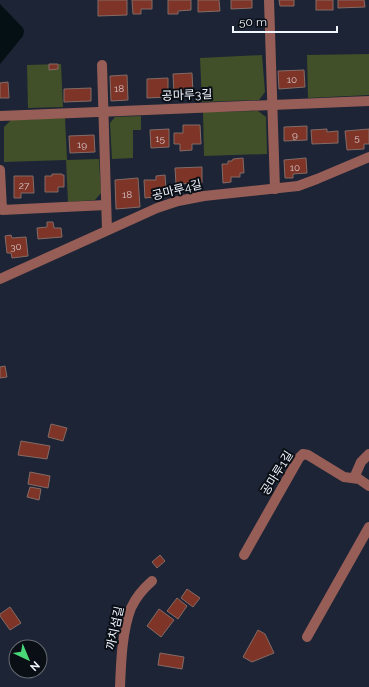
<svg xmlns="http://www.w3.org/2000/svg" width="369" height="687" font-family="Raleway,'Noto Sans KR',sans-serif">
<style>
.green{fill:#415028}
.water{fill:#041014}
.building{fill:#7e3427;stroke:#846b66}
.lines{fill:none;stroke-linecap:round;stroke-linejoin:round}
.minor{stroke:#965e57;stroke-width:10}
.labels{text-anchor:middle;stroke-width:4;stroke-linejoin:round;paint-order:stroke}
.number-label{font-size:10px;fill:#d4c5c8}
.street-label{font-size:12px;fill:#f1f5fe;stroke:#0a0e15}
</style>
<rect width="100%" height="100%" fill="#1d2435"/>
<g class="green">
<path d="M369,54v41l-61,3 -1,-43z"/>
<path d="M262,55l3,37 -6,8 -57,2 -2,-44z"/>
<path d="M61,64l2,43 -35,1 -1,-43z"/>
<path d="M258,111l8,6 1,37 -63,2 -1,-44z"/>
<path d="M141,116v14h-8v28l-21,1 -2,-36 5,-6z"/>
<path d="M65,118l2,42 32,-1 2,34 -6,7 -27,2 -2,-42 -62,2v-35l7,-7z"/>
</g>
<path class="water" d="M0,4l23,24 1,3 -1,5 -23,28z"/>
<g class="building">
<path d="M98,0h29v15l-29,1z"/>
<path d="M132,0h20v9h-11v5h-8z"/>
<path d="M168,0h23v10l-13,1v3h-10z"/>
<path d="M198,0h21l1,11 -22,1z"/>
<path d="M231,0h21v8l-21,1z"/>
<path d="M279,0h15v6h-14z"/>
<rect x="316" y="0" width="17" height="10"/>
<path d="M338,0h26l1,7 -27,1z"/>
<path d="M49,64h9v5l-9,1z"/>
<path d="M304,70l1,17 -26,2 -1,-18z"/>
<path d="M192,73l1,20 -19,1 -1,-20z"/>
<path d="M127,75l1,25 -17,1 -1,-25z"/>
<path d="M168,78v19l-21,1v-19z"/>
<path d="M8,82l1,16h-9v-15z"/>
<path d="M91,88v13l-27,1v-13z"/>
<path d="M183,125h17l1,19h-9v6l-12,1v-7h-6v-11h9z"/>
<path d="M307,126v14l-23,1v-14z"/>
<path d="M169,129v18l-18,1 -1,-18z"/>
<path d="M327,129v3l11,-1v12l-26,1 -1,-14z"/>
<path d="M369,129v15h-5v5l-17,1 -2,-19z"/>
<path d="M94,135l1,17 -25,1 -1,-17z"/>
<path d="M243,158l1,15h-4v4h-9v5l-8,1 -1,-19h6v-3h4l1,-2z"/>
<path d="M306,158l1,15 -14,1v4h-8l-1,-18z"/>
<path d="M202,167v16l-26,1 -1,-16z"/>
<path d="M52,174h10v1h2v12h-6v5h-13v-16h7z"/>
<path d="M165,175l1,14h-4v4l-8,1v3l-9,1 -1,-18h12v-4z"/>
<path d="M14,176h19l1,17h-13v5h-7z"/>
<path d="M138,178l2,29 -24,2 -1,-29z"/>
<path d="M47,222h6l1,6h7l1,9 -24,2 -1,-11 10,-1z"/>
<path d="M11,235l1,3 14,-1 2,19 -16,2 -1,-5h-4l-2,-17z"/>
<path d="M5,366l2,11 -7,1v-11z"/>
<path d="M51,424l16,4 -4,13 -15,-4z"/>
<path d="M21,441l29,5 -3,13 -29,-4z"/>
<path d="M30,472l20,4 -2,12 -20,-4z"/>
<path d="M30,487l11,2 -2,11 -12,-3z"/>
<path d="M160,555l5,6 -8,7 -5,-6z"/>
<path d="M187,589l13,9 -7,9 -12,-9z"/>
<path d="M177,598l10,8 -9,13 -11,-8z"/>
<path d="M10,607l11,16 -11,7 -10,-14v-2z"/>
<path d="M159,609l15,11 -13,17 -14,-11z"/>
<path d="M258,630l7,4 9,19 -22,9 -9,-5z"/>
<path d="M160,653l24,4 -2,12 -24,-4z"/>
</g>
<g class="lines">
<g class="minor">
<path d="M269,0l6,189"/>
<path d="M102,65l5,165"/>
<path d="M0,116l369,-15"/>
<path d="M0,170l2,40 104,-5"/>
<path d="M0,279l157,-71 21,-7 26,-5 94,-10 19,-7 52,-22"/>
<path d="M354,478l7,-16 8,-8"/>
<path d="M244,555l55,-97 4,-4 5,1 36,22 15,2 10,7"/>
<path d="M307,637l62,-110"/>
<path d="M120,687c1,-25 2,-56 11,-79 5,-11 13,-20 21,-27"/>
</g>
</g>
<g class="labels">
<g class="number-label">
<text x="292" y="83">10</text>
<text x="119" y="92">18</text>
<text x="295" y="138">9</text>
<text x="357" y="141">5</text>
<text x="160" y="142">15</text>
<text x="82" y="148">19</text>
<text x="295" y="171">10</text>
<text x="24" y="189">27</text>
<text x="127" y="198">18</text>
<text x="16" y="250">30</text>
</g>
<g class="street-label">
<text transform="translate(187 95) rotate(-2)" y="4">공마루3길</text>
<text transform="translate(177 190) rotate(-14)" y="4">공마루4길</text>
<text transform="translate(277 473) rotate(-58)" y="4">공마루1길</text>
<text transform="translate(115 628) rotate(-78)" y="4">까치섬길</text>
</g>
</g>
<g transform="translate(28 659) rotate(136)"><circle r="19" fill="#0a0e15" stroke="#666a72"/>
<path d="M0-3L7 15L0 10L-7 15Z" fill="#49d778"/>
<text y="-6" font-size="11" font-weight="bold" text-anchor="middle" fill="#f1f5fe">N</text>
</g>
<path d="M233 26v6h104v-6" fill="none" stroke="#f1f5fe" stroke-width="2"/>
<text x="239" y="26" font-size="12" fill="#f1f5fe" stroke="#0a0e15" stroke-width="3" paint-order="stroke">50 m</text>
</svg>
